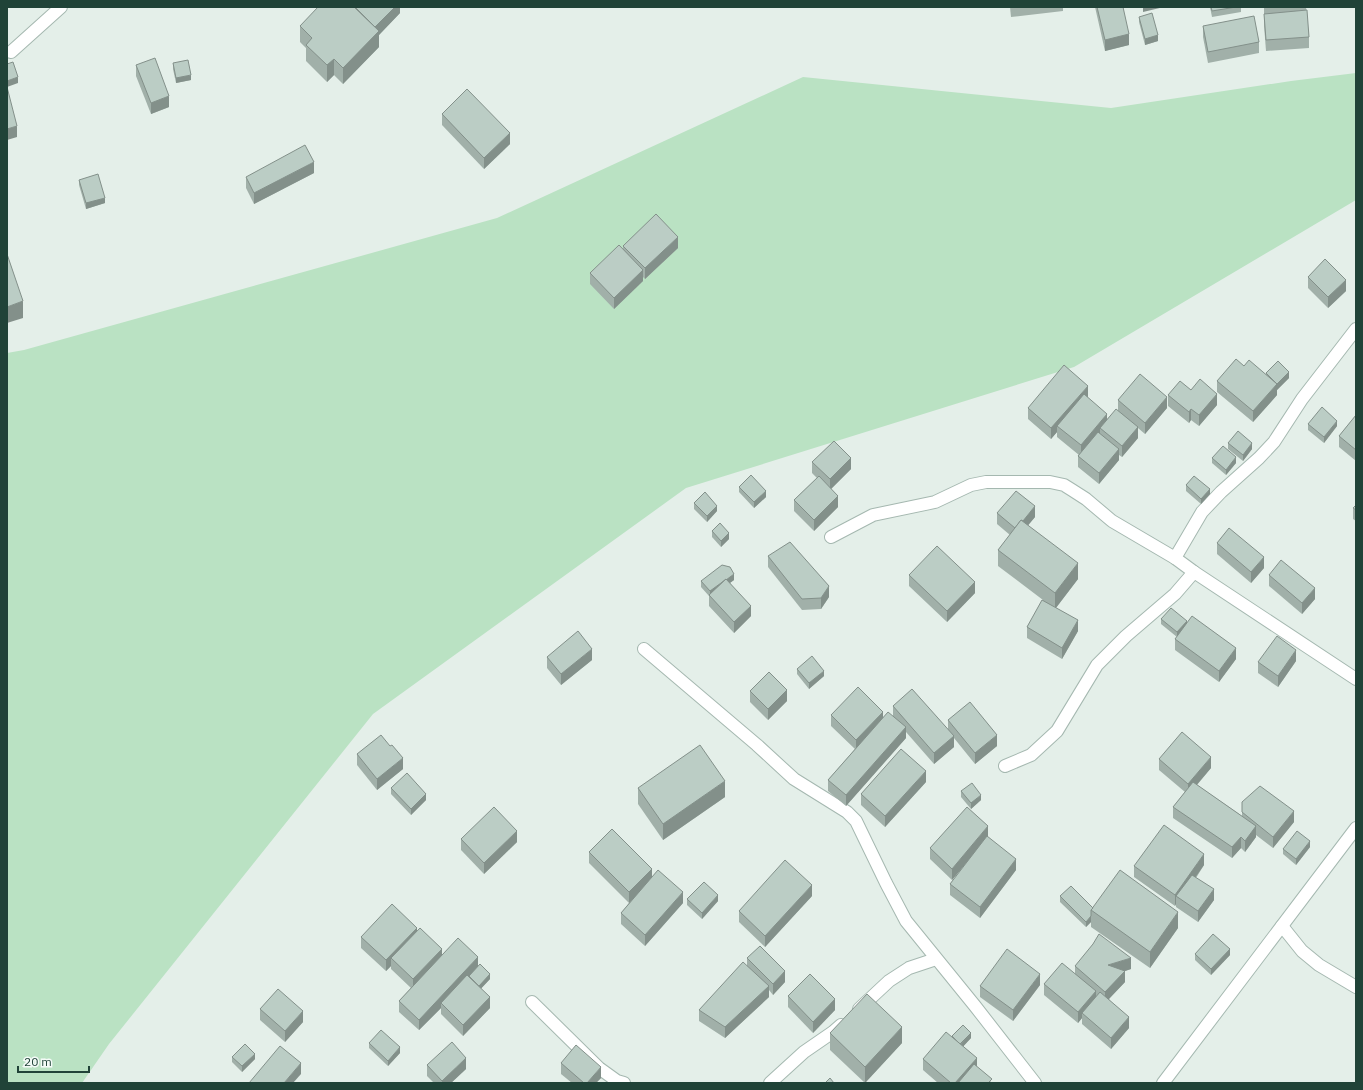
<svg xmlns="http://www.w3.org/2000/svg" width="1363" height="1090" font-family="'IBM Plex Sans',sans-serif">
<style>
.green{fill:#bae2c3}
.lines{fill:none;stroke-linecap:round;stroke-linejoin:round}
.minor-casing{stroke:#a5b8b0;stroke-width:14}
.minor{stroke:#fff;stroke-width:12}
.wall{fill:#a1b0a9}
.shaded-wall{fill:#83908a}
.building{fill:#bbcdc5;stroke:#83908a}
</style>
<rect width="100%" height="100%" fill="#e4efe9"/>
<path class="green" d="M1356,73v127l-282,167 -388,121 -313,226 -264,330 -27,39h-75v-730l17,-3 473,-132 306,-141 308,31 180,-27z"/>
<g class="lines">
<defs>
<g id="minor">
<path d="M11,52l50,-45"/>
<path d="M831,537l42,-22 62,-13 36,-17 15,-3h64l14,3 8,5 14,9 26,22 63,37 19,14 162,107"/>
<path d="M1175,558l27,-46 19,-20 38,-34 15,-16 28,-43 54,-70"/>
<path d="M644,649l113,96 37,34 53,33 9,9 30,62 20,38 69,85 60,77"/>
<path d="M1005,766l26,-11 26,-24 40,-66 29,-29 49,-42 19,-22"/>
<path d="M1282,926l20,25 17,14 37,22"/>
<path d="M532,1002l67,66 18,13 7,2"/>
<path d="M859,1009l30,-28 20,-13 27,-9"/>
<path d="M770,1083l34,-31 29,-20 8,-7"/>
<path d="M1163,1083l193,-255"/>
</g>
</defs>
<use href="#minor" class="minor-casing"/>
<use href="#minor" class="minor"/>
</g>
<g class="wall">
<path d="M400,7v6l-21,22v12l-36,37 -9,-9 -7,7 -21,-21v-13l-6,-6v-16z"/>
<path d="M1010,7h53v4l-52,6z"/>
<path d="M1095,7h28l6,38 -24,6z"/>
<path d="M1210,7h31v5l-29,5z"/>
<path d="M1264,7h42l3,30v11l-43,3 -2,-26z"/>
<path d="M1139,17l19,24 -13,4 -6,-23z"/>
<path d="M1203,26l56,16v11l-51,10 -5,-26z"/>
<path d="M173,63l18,17 -15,3 -3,-14z"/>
<path d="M136,65l33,42 -18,7 -15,-38z"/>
<path d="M442,114l68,30 -26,25 -42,-44z"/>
<path d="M314,173l-60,31 -8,-16v-11z"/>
<path d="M79,180l26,23 -19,6 -7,-24z"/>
<path d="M623,246l55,2 -33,31 -2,-2v4l-29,28 -24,-25v-11l33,-23z"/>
<path d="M1308,277l38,14 -18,17 -20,-20z"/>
<path d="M1244,366l22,8v-1l23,5 -12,12v-1v6l-24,27 -36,-30v-11z"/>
<path d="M1191,390l26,15 -18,21 -8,-6 -2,3 -21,-17v-11z"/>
<path d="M1087,397l20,22 11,-9v-10l49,8 -22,26 -7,-6v10l-16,19 -3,-2v5l-20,24 -21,-17v-11l1,-1 -22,-18v-5l-6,7 -23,-20v-11l60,-11z"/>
<path d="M1356,415v46l-17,-14v-11z"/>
<path d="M1308,424l29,2 -13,17 -16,-13z"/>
<path d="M1228,443l24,6 -9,12 -15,-12z"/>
<path d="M1212,458l24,5 -10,12 -14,-12z"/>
<path d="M812,462l39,7 -20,20 7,18 -24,24 -20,-20v-11l23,-22 -5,-5z"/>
<path d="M1186,485l24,9 -9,10 -15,-13z"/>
<path d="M739,487l27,10 -12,11 -15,-16z"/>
<path d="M694,503l23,8 -10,11 -13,-13z"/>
<path d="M1356,505v16l-3,-2v-11z"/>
<path d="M997,513l38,4 -7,8 50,54 -22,29 22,23 -16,28 -35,-21v-11l16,-27 -45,-34v-16l12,-15 -13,-11z"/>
<path d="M712,531l17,8 -8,8 -9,-10z"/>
<path d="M1217,543l47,25 -13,15 -34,-29z"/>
<path d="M768,556l61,41 -8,12 -19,1 -34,-43z"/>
<path d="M909,575l66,18 -28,29 -38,-36z"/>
<path d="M1269,575l46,24 -13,15 -33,-28z"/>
<path d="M734,580l-4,3 21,33 -17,17 -25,-27v-10l-8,-9v-6z"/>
<path d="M1161,619l26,5 49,35 -17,23 -44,-32v-11l2,-2 -16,-13z"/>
<path d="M547,657l45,3 -31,25 -14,-17z"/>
<path d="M1296,661l-18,26 -20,-14v-11z"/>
<path d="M797,669l27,7 -15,13 -12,-15z"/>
<path d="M750,691l37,10 -19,19 -18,-18z"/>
<path d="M893,706l55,24v-10l49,26 -22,18 -21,-26v9l-20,17 -28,-32v6l-60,68 -18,-15v-11l27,-31 -24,-23v-11l52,2 10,-1z"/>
<path d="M357,754l46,15 -26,21 -20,-25z"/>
<path d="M1159,759l52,9 -14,17 45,31v-14l52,20 -21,26 -17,-13v2l-11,15 -4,-4 -9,10 -59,-40v-11l12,-15 -26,-22z"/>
<path d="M926,782l-41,45 -24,-22v-11z"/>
<path d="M391,788l35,12 -15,15 -20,-21z"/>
<path d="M638,788l87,9 -62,43 -25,-36z"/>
<path d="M961,791l20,9 -10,9 -10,-12z"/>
<path d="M987,837l29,33 -36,48 -30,-23v-11l23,-29 -21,25 -22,-21v-11z"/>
<path d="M461,839l56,3 -33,32 -23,-24z"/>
<path d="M1310,847l-14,18 -13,-11v-5z"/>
<path d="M589,852l63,25 31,26 -38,43 -24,-22v-11l8,-10 -40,-40z"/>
<path d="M1204,865l-8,13 18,22 -16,22 -22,-15v-3l-1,2 -41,-29v-11z"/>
<path d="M812,896l-47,51 -26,-25v-11z"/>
<path d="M1060,896l33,12 85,20 -28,40 -59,-41v-5l-5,5 -26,-25z"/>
<path d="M687,899l31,2 -16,18 -15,-14z"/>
<path d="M417,931l25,24 36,11 12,13 -9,9 9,20 -27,28 -22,-22v-6l-22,22 -20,-18v-11l12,-13 -20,-19v-3l-5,5 -25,-23v-11z"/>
<path d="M1195,954l35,1 -19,20 -16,-15z"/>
<path d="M747,958l38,24 -12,13 -4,-5v7l-44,41 -26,-17v-11l48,-44z"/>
<path d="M1075,966l56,3 -6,2v11l-16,17 20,29 -18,21 -29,-25v-6l-4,5 -34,-28v-11l31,-10z"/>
<path d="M1040,985l-27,36 -33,-24v-11z"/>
<path d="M788,996l47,14 -22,23 -25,-26z"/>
<path d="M260,1009l43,13 -18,20 -25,-22z"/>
<path d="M830,1033l72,10 -37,40 -35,-33z"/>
<path d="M952,1036l19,2 -8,8 14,21 15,16h-54l-15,-13v-11z"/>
<path d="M369,1043l31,10 -12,13 -19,-18z"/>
<path d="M232,1057l23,2 -13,13 -10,-10z"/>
<path d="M561,1063l40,15 -5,5h-24l-11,-9z"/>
<path d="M427,1065l39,4 -15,14h-17l-7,-7z"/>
</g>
<g class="shaded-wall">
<path d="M395,7h5v6l-21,22v12l-36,37v-16l32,-41z"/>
<path d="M1143,7h21l-21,5z"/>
<path d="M1129,34v11l-24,6v-11z"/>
<path d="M1158,35v6l-13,4v-6z"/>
<path d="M334,59v16l-7,7v-17z"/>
<path d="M191,75v5l-15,3v-5z"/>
<path d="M18,77v6l-11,4v-6z"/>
<path d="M169,96v11l-18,7v-11z"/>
<path d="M17,126v11l-10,3v-11z"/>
<path d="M510,133v11l-26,25v-11z"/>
<path d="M314,162v11l-60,31v-11z"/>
<path d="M105,198v5l-19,6v-6z"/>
<path d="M678,237v11l-33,31v-11z"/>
<path d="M643,270v11l-29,28v-11z"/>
<path d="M1346,280v11l-18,17v-11z"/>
<path d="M23,301v17l-16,5v-16z"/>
<path d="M1289,372v6l-12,12v-6z"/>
<path d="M1277,384v11l-24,27v-11z"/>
<path d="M1088,386v11l-27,31 -4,-2v6l-6,7v-11z"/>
<path d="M1217,394v11l-18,21v-11z"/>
<path d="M1167,397v11l-22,26v-11z"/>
<path d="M1191,409v11l-2,3v-11z"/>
<path d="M1107,414v11l-7,3v6l-19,22v-11z"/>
<path d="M1337,421v5l-13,17v-6z"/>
<path d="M1138,427v11l-16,19v-11z"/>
<path d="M1252,443v6l-9,12v-6z"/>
<path d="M1119,449v11l-20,24v-11z"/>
<path d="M1236,457v6l-10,12v-5z"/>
<path d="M851,458v11l-21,21v-11z"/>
<path d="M1210,489v5l-9,10v-5z"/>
<path d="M766,491v6l-12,11v-6z"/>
<path d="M838,496v11l-24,24v-11z"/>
<path d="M717,506v5l-10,11v-6z"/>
<path d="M1035,506v11l-19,23v-11z"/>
<path d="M729,533v6l-8,8v-6z"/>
<path d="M1264,557v11l-13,15v-11z"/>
<path d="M1078,563v16l-23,30v-16z"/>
<path d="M734,574v6l-24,17v-6z"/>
<path d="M975,582v11l-28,29v-11z"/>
<path d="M829,586v11l-8,12v-11z"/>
<path d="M1315,588v11l-13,15v-11z"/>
<path d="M751,606v10l-17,17v-11z"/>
<path d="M1078,620v11l-16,28v-11z"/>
<path d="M1187,621v5l-10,12v-6z"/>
<path d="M1236,648v11l-17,23v-11z"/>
<path d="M592,649v11l-31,25v-11z"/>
<path d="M1296,650v11l-18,26v-11z"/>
<path d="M824,671v5l-15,13v-6z"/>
<path d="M787,690v11l-19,19v-11z"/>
<path d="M883,712v11l-27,28v-11z"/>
<path d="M906,727v11l-60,68v-11z"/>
<path d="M997,735v11l-22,18v-11z"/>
<path d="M954,736v11l-20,17v-11z"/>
<path d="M1211,757v11l-23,27v-11z"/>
<path d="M403,758v11l-26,21v-11z"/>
<path d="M926,771v11l-41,45v-11z"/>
<path d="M725,781v16l-62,43v-16z"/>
<path d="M426,794v6l-15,15v-6z"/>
<path d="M981,795v5l-10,9v-6z"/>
<path d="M1294,811v11l-21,26v-11z"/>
<path d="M988,826v11l-36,43v-11z"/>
<path d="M1256,826v11l-11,15v-11z"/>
<path d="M517,831v11l-33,32v-11z"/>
<path d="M1241,837v11l-9,10v-11z"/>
<path d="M1310,841v6l-14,18v-6z"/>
<path d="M1204,854v11l-24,34 -4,-3v8l-1,2v-11z"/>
<path d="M1016,859v11l-36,48v-11z"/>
<path d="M652,869v11l-23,23v-11z"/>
<path d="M812,885v11l-47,51v-11z"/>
<path d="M1214,889v11l-16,22v-11z"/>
<path d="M683,892v11l-38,43v-11z"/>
<path d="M718,895v6l-16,18v-6z"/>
<path d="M1178,912v16l-28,40v-16z"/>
<path d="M1091,916v6l-5,5v-5z"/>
<path d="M417,928v11l-26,19v8l-5,5v-11z"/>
<path d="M442,949v11l-29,30v-11z"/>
<path d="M1230,949v6l-19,20v-6z"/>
<path d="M478,957v11l-37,35v5l-22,22v-10z"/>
<path d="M1131,958v11l-6,2v11l-20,21v-11l3,-27z"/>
<path d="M785,971v11l-12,13v-11z"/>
<path d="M490,974v5l-13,14v-6z"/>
<path d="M1040,974v11l-27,36v-11z"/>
<path d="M769,986v11l-44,41v-11z"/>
<path d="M1096,991v11l-14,11v5l-4,5v-11z"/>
<path d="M490,997v11l-27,28v-11z"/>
<path d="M835,999v11l-22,23v-11z"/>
<path d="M303,1011v11l-18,20v-11z"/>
<path d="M1129,1017v11l-18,21v-11z"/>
<path d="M902,1027v16l-37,40v-16z"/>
<path d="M971,1033v5l-11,12v-5z"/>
<path d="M400,1047v6l-12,13v-5z"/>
<path d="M255,1054v5l-13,13v-6z"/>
<path d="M466,1058v11l-15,14h-9v-2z"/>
<path d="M977,1058v11l-12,14h-10z"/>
<path d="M301,1063v11l-8,9h-9z"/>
<path d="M601,1067v11l-5,5h-9z"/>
</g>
<g class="building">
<path d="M318,7h36l25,24 -36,37 -9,-9 -7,6 -21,-20 6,-7 -12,-12z"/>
<path d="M355,7h40l-20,20z"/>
<path d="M1097,7h26l6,27 -24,6z"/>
<path d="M1211,7h25l-24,4z"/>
<path d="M1307,10l2,27 -43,3 -2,-26z"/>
<path d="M1152,13l6,22 -13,4 -6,-22z"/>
<path d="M1254,16l5,26 -51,10 -5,-26z"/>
<path d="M155,58l14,38 -18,7 -15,-38z"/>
<path d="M188,60l3,15 -15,3 -3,-15z"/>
<path d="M13,62l5,15 -11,4v-17z"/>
<path d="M7,87l10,39 -10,3z"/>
<path d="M467,89l43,44 -26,25 -42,-44z"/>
<path d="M305,145l9,17 -60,31 -8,-16z"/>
<path d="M98,174l7,24 -19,5 -7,-23z"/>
<path d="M656,214l22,23 -33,31 -22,-22z"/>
<path d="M619,245l24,25 -29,28 -24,-25z"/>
<path d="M7,254l16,47 -16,6z"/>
<path d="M1325,259l21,21 -18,17 -20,-20z"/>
<path d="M1236,359l8,7 5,-6 28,24 -24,27 -36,-30z"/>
<path d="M1278,361l11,11 -12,12 -11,-11z"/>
<path d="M1064,365l24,21 -37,42 -23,-20z"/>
<path d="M1140,374l27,23 -22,26 -27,-23z"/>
<path d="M1200,379l17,15 -18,21 -8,-6 -2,3 -21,-17 12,-14 11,9z"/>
<path d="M1084,394l23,20 -26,31 -24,-19z"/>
<path d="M1322,407l15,14 -13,16 -16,-13z"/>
<path d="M1116,409l22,18 -16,19 -22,-18z"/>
<path d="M1356,415v35l-17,-14z"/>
<path d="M1238,431l14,12 -9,12 -15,-12z"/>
<path d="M1098,432l21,17 -20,24 -21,-17z"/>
<path d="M834,441l17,17 -21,21 -18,-17z"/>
<path d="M1223,446l13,11 -10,13 -14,-12z"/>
<path d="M751,475l15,16 -12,11 -15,-15z"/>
<path d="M819,476l19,20 -24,24 -20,-20z"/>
<path d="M1194,476l16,13 -9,10 -15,-14z"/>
<path d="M1016,491l19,15 -12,15 -2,-1 -6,8 -18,-15z"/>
<path d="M705,492l12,14 -10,10 -13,-13z"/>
<path d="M1356,505v5l-3,-2z"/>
<path d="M1021,520l57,43 -23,30 -57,-43z"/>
<path d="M720,523l9,10 -8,8 -9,-10z"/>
<path d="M1229,528l35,29 -13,15 -34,-29z"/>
<path d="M790,542l39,44 -8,12 -19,1 -34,-43z"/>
<path d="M937,546l38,36 -28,29 -38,-36z"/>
<path d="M1281,560l34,28 -13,15 -33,-28z"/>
<path d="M722,565l8,2 4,7 -8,6v-1l-5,4 -11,8 -9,-10z"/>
<path d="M726,579l25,27 -17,16 -25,-27z"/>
<path d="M1042,600l36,20 -16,28 -35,-21z"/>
<path d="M1171,608l16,13 -10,11 -16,-13z"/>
<path d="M1192,616l44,32 -17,23 -44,-32z"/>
<path d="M578,631l14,18 -31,25 -14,-17z"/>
<path d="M1277,636l19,14 -18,26 -20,-14z"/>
<path d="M812,656l12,15 -15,12 -12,-14z"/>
<path d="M769,672l18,18 -19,19 -18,-18z"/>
<path d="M858,687l25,25 -27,28 -25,-25z"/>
<path d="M912,689l42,47 -20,17 -41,-47z"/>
<path d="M970,702l27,33 -22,18 -27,-33z"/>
<path d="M888,712l18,15 -60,68 -18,-15z"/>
<path d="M1182,732l29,25 -23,27 -29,-25z"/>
<path d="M381,735l9,11 2,-1 11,13 -26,21 -20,-25z"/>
<path d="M700,745l25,36 -62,43 -25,-36z"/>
<path d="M901,749l25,22 -41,45 -24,-22z"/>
<path d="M407,773l19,21 -15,15 -20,-21z"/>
<path d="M1193,782l63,44 -11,15 -4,-4 -9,10 -59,-40z"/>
<path d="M972,783l9,12 -10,8 -10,-12z"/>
<path d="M1260,786l34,25 -21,26 -31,-25v-10z"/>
<path d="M494,807l23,24 -33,32 -23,-24z"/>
<path d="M967,807l21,19 -36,43 -22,-21z"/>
<path d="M1164,825l40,29 -29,41 -41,-29z"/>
<path d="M612,829l40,40 -23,23 -40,-40z"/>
<path d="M1297,831l13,10 -14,18 -13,-10z"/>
<path d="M987,836l29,23 -36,48 -30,-23z"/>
<path d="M785,860l27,25 -47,51 -26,-25z"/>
<path d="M658,870l25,22 -38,43 -24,-22z"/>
<path d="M1120,870l58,42 -28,40 -59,-42z"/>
<path d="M1192,875l22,14 -16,22 -22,-15z"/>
<path d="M704,882l14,13 -16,18 -15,-14z"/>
<path d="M1071,886l22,22 -2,2v6l-5,6 -26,-26z"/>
<path d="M392,904l25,24 -31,32 -25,-23z"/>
<path d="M420,928l22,21 -29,30 -22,-21z"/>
<path d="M1099,934l32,24 -23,7 17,6 -20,21 -30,-26 18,-22z"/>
<path d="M1213,934l17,15 -19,20 -16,-15z"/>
<path d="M458,938l20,19 -59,63 -20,-19z"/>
<path d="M760,946l25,25 -12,13 -26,-26z"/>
<path d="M1007,949l33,25 -27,36 -33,-24z"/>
<path d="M743,962l26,24 -44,41 -26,-17z"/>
<path d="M1062,963l34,28 -18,21 -34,-28z"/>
<path d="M480,964l10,10 -11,12 -10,-10z"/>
<path d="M810,974l25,25 -22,23 -25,-26z"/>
<path d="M467,975l23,22 -27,28 -22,-22z"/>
<path d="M278,989l25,22 -18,20 -25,-22z"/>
<path d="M1100,992l29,25 -18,21 -29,-25z"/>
<path d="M867,994l35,33 -37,40 -35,-34z"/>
<path d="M963,1025l8,8 -11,11 -8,-8z"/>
<path d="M381,1030l19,17 -12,14 -19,-18z"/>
<path d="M946,1032l31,26 -22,25h-4l-28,-24z"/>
<path d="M452,1042l14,16 -24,23 -15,-16z"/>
<path d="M245,1044l10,10 -13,12 -10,-9z"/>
<path d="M576,1045l25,22 -14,16h-3l-23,-20z"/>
<path d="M280,1046l21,17 -17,20h-35z"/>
<path d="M974,1064l18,15 -4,4h-30z"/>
<path d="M830,1078l4,5h-9z"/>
</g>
<rect width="1363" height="1090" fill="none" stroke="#204338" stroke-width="16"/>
<path d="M18 1066v6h71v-6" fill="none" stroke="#204338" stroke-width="2"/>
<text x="24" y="1066" font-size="12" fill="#204338" stroke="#f5fbf8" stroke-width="3" paint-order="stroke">20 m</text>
</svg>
